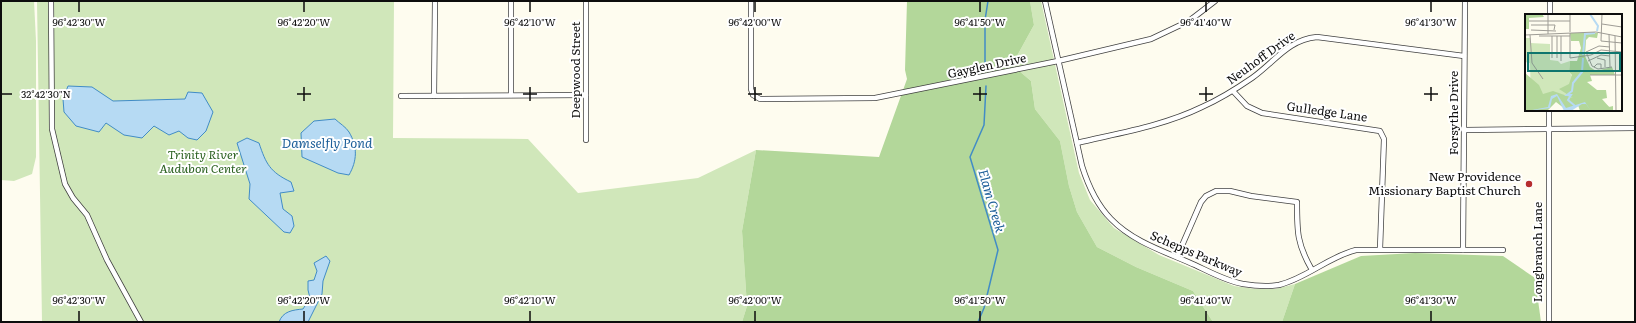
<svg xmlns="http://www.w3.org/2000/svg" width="1636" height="323" font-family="Literata,serif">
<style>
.green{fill:#d0e7ba}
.forest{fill:#b3d79a}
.water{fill:#b6daf3;stroke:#418cc6}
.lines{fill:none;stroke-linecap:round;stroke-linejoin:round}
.stream{stroke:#418cc6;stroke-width:1.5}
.street-casing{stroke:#404040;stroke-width:6}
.street{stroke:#fff;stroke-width:4.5}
.ticks{fill:none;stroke:#0d0d0d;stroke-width:1.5}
.poi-dot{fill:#b62d2f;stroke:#fff;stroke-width:1.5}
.labels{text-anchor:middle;stroke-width:4;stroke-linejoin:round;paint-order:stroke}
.street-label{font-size:12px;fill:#0d0d0d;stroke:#fff}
.park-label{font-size:12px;font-style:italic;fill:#2c6221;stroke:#fff}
.poi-label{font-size:12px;fill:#0d0d0d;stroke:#fff;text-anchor:end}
.water-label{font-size:13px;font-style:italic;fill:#1d5f99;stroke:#fff}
.inset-river{fill:none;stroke:#b6daf3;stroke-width:2}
.inset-road{fill:none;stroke:#9e9c95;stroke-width:1}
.view{fill:#0f766e;fill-opacity:0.15;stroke:#0f766e;stroke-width:2}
.inset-edge{fill:none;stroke:#0d0d0d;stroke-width:2}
.ticks-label{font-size:10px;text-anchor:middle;fill:#0d0d0d;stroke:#fff;stroke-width:4;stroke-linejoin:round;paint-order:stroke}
</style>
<rect width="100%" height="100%" fill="#fefcef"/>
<g class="green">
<path d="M1,1h33l2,40v116l-4,17 -18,7 -13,-1z"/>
<path d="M37,1h357l-1,137 135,1 50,54 120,-15 58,-28 -14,81 5,75 -5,16h-700z"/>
<path d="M1030,1h11l38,172 11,27 24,28 45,27 75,31 22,3h19l20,-5 -13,38h-69l-20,-31 -57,-24 -39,-20 -20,-35 -8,-26 -9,-45 -25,-32 -4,-28 -19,-16 22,-40z"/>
</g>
<g class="forest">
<path d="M907,1h123l4,24 -22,40 19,16 4,28 25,32 9,45 8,26 20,35 39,20 57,24 20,31h-471l5,-16 -5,-75 14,-81 123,7 28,-78 -2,-9z"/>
<path d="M1415,253l88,3 32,22 6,44h-259l13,-38 66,-28z"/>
</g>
<g class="water">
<path d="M68,86l24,1 21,14 72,-2 3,-7 14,1 11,19 -7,19 -9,9 -9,-2 -9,-7 -10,4 -15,-9 -12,12 -18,-3 -18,-12 -7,9 -23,-6 -12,-14 -1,-13z"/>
<path d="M335,119c4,4 11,8 14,13 9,15 8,29 0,43l-11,-2 -36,-16 -1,-24 13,-12z"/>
<path d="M247,138l12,5c7,21 11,29 32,39l3,9 -14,2 3,16 9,7 2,10 -4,7 -6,-1 -35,-33 1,-15 -13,-41z"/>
<path d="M326,256l4,5 -7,20 -1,13 -14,28h-29c4,-11 14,-12 24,-13l7,-11 -2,-8v-9l6,-1 3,-9 -3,-8z"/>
</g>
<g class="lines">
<g class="stream">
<path d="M985,66v-46l3,-19"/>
<path d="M978,322l6,-14 14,-58 -28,-93 14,-32 2,-39"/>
</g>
<defs>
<g id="street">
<path d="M51,1l1,128 13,55 8,14 14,17 20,45 34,62"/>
<path d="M511,1v94"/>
<path d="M751,1v88l2,6 7,4 115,-1 183,-37 93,-22 38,-18 26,-20"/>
<path d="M1045,1l37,165c6,19 14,38 29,53 22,23 55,33 84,46 15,7 31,16 48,19 12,2 24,3 36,1 28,-7 49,-28 77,-35h147"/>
<path d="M1550,15v-14"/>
<path d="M1233,91l14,15 15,7 118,18 4,8 -4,110"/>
<path d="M401,96l185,-1"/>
<path d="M434,96l1,-95"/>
<path d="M1465,130l170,-2"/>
<path d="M586,140v-139"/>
<path d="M1077,143c42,-10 86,-17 125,-36 18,-8 34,-18 50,-29 23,-16 35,-38 65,-41l147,19"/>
<path d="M1463,250l2,-249"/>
<path d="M1177,257l24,-55 5,-6 10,-5h14l21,5 46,6c0,30 0,42 15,68"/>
<path d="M1549,322v-212"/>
</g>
</defs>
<use href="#street" class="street-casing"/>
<use href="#street" class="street"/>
</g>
<path class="ticks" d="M79,2v10M304,2v10M530,2v10M755,2v10M980,2v10M1206,2v10M1431,2v10M304,87v14M530,87v14M755,87v14M980,87v14M1206,87v14M1431,87v14M2,94h10M297,94h14M523,94h14M748,94h14M973,94h14M1199,94h14M1424,94h14M79,311v10M304,311v10M530,311v10M755,311v10M980,311v10M1206,311v10M1431,311v10"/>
<circle class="poi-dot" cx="1529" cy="184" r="4"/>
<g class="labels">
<g class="street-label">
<text transform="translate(1261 58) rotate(-36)" y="4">Neuhoff Drive</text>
<text transform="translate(987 66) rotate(-12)" y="4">Gayglen Drive</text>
<text transform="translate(576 70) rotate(-90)" y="4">Deepwood Street</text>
<text transform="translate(1327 112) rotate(8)" y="4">Gulledge Lane</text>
<text transform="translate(1454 113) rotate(-90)" y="4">Forsythe Drive</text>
<text transform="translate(1538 252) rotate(-90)" y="4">Longbranch Lane</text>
<text transform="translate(1196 254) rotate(23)" y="4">Schepps Parkway</text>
</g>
<g class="park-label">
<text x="203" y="159">Trinity River<tspan x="203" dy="14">Audubon Center</tspan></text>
</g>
<g class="poi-label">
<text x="1521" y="181">New Providence<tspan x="1521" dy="14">Missionary Baptist Church</tspan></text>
</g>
<g class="water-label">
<text x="327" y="148">Damselfly Pond</text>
<text transform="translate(992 201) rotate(74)" y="5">Elam Creek</text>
</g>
</g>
<g transform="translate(1525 14)">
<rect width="97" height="97" fill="#fefcef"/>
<path d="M0,24h5v5l20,1v16l8,1 3,3 9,-3 -1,11 3,4 40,33 -51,-11 -30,4 -1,-39 -5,-1z" fill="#d0e7ba"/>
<path d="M0,0h17l2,3 -15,1v11h-4zM45,19h28l-1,5 -8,-1 -3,3 -1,16 5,11 6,4 16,-4 3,8h-25l2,6 -5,1 10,8h9l1,8 -5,1 7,8 4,-1v5h-33l-2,-6 -7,5 -6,-1 -9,-7 -9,9h-22v-38l14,12 4,9 10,-3 20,7 -14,-9 10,-5 3,-9 -3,-3 1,-11h7l4,-13 -2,-7h-8z" fill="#b3d79a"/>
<path d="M32,80l9,14 19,-6 6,9 -5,-7h-4l-11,7h-7l-7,-15 -5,3 -2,9 -23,3 21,-4 3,-11z" fill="#b6daf3"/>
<path class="inset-river" d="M65,0l8,12 -1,5M58,41l2,-21 10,-1M50,92l-7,-6 3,-5h-4l5,-4 1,-8 9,-11 1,-14"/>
<path class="inset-road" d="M23,0v20M77,0l-1,27 21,2M4,7h41M77,10l20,3M6,11h24l-1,5M6,16l25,1M45,18v-18M45,19v25l21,-3 10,-5 21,2M84,20l1,33M0,21l71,-3 26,5M5,21l2,28 11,16M14,22h31M32,22v22M90,22l1,75M85,33l-11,-1 -13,6 6,14 6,3 14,-2M27,44v-22M72,44l8,2v7M36,47v-25M63,47l13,-6 9,1M69,53l3,-3h4v4M65,61h32"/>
<path class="view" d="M3,39h92v18h-92z"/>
<rect width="97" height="97" class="inset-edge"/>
</g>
<g class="ticks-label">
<text x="79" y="26">96°42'30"W</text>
<text x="304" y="26">96°42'20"W</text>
<text x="530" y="26">96°42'10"W</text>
<text x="755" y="26">96°42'00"W</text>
<text x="980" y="26">96°41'50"W</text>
<text x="1206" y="26">96°41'40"W</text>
<text x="1431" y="26">96°41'30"W</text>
<text x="46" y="98">32°42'30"N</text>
<text x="79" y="304">96°42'30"W</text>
<text x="304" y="304">96°42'20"W</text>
<text x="530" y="304">96°42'10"W</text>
<text x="755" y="304">96°42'00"W</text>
<text x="980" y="304">96°41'50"W</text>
<text x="1206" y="304">96°41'40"W</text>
<text x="1431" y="304">96°41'30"W</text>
</g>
<rect width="1636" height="323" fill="none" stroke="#0d0d0d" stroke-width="4"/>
</svg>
